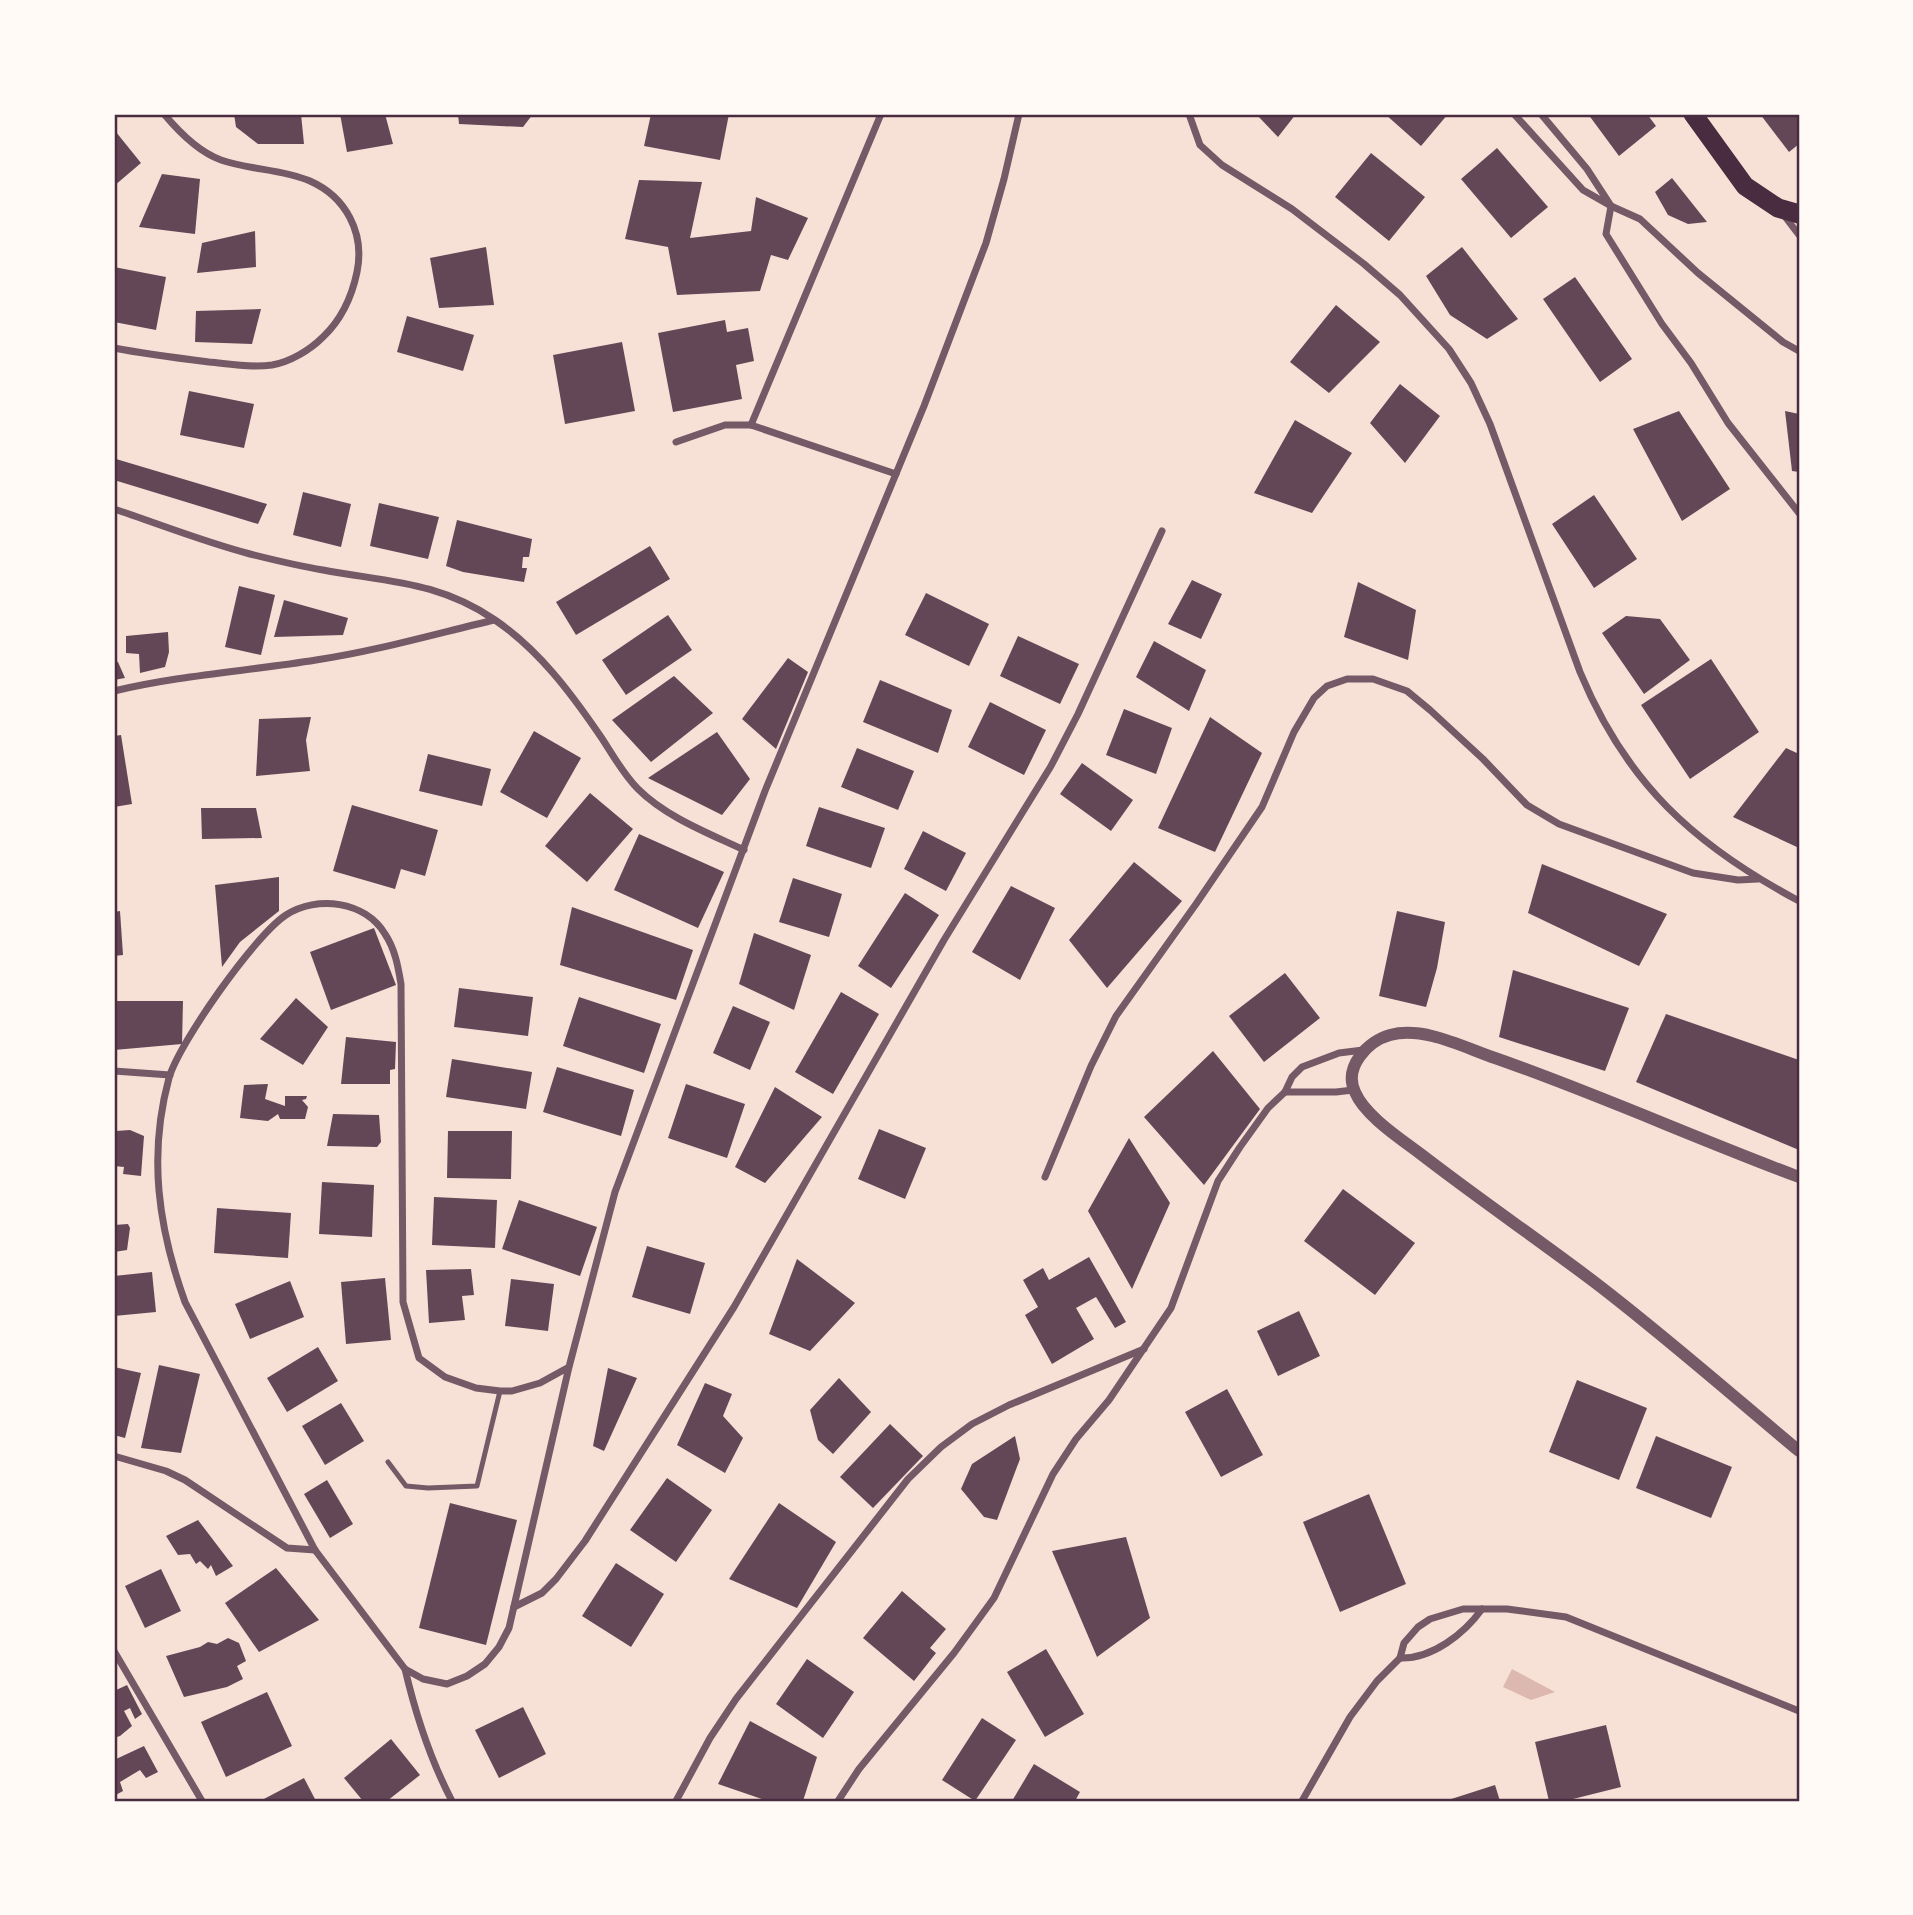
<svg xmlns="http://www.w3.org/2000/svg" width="1913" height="1915" font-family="Manrope,sans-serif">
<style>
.water{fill:#dcb8b0}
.building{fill:#644757}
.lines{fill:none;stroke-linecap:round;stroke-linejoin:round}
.service{stroke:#755966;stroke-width:5}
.minor{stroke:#755966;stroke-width:7}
.tertiary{stroke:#755966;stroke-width:12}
.trunk{stroke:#4a2c40;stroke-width:19}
.neatline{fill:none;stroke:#4a2c40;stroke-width:2.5}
</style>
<rect width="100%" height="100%" fill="#f7e1d7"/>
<path class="water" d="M1512,1669l43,23 -24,8 -28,-13z"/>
<g class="building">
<path d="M234,114h67l3,30h-46l-22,-17z"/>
<path d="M340,114h45l8,30 -46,8z"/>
<path d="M458,114h75l-10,13 -64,-3z"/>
<path d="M651,114h78l-9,46 -76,-14z"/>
<path d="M1256,114h40l-18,23z"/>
<path d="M1385,114h63l-27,32z"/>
<path d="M1588,114h59l9,12 -37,30z"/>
<path d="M1760,114h39v30l-10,8z"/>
<path d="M116,132l25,31 -27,23v-52z"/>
<path d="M1497,148l51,59 -37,31 -50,-59z"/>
<path d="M1371,153l54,44 -36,44 -54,-44z"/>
<path d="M162,174l38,5 -5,55 -56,-7z"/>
<path d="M1672,178l35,44 -19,2 -20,-9 -13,-23z"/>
<path d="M639,180l63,2 -12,56 61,-7 5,-34 52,21 -20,42 -17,-5 -11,36 -83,4 -9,-48 -43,-8z"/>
<path d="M255,231l1,36 -59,6 5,-30z"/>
<path d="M486,247l8,58 -55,3 -9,-50z"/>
<path d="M1462,247l56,72 -31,20 -37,-24 -24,-39z"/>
<path d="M114,267l52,10 -10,53 -42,-8z"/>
<path d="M1575,277l57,82 -32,23 -57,-83z"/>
<path d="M1336,305l44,37 -51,51 -39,-31z"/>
<path d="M261,309l-9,35 -57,-2 1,-31z"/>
<path d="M407,316l67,19 -11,36 -66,-19z"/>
<path d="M725,320l2,12 21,-4 6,33 -18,4 6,34 -69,13 -15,-79z"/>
<path d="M622,342l13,69 -70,13 -12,-69z"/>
<path d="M1400,384l40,32 -35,47 -35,-40z"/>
<path d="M189,391l65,13 -10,44 -64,-13z"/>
<path d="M1679,411l51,78 -48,32 -49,-92z"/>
<path d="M1785,411l14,3v58l-7,-1z"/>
<path d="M1295,420l57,33 -40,60 -58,-20z"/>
<path d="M116,459l151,45 -9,20 -144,-44z"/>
<path d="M303,492l48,12 -10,43 -48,-12z"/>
<path d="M1594,495l43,64 -43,29 -42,-64z"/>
<path d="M379,503l60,14 -11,42 -58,-13z"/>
<path d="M457,520l75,19 -3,18h-6l-1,11h5l-3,14 -61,-10 -17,-6z"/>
<path d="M650,546l20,33 -94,56 -20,-33z"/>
<path d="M1192,580l30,14 -21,45 -33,-15z"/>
<path d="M1358,582l58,28 -8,50 -64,-23z"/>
<path d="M239,586l36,9 -14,60 -36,-8z"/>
<path d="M926,593l63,31 -20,42 -64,-31z"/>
<path d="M284,600l64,18 -5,17 -69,2z"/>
<path d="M668,615l24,35 -66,45 -24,-35z"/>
<path d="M1626,616l34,3 30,41 -46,34 -42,-61z"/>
<path d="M168,632l1,20 -4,15 -25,6 -1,-19 -13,-1v-17z"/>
<path d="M1018,636l61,28 -19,40 -60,-28z"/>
<path d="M1154,641l52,29 -17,41 -53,-34z"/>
<path d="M788,658l20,14 -32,77 -34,-30z"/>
<path d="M1711,659l48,73 -69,47 -49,-74z"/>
<path d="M114,661l4,1 7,16 -11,2z"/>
<path d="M674,676l39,37 -62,49 -39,-42z"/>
<path d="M880,680l72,30 -14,43 -75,-31z"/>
<path d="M990,702l56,28 -22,45 -56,-28z"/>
<path d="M1124,709l48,19 -16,46 -50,-19z"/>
<path d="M311,717l-5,23 4,31 -54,5 3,-57z"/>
<path d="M1210,717l52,36 -47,99 -57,-24z"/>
<path d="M534,731l47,27 -34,60 -47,-26z"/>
<path d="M717,732l33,47 -28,36 -74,-37z"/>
<path d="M121,735l11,69 -18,3v-71z"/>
<path d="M857,748l57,23 -16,39 -57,-23z"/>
<path d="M1786,748l13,6v94l-66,-31z"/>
<path d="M428,754l63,15 -9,37 -63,-15z"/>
<path d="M1082,763l51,37 -22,31 -51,-37z"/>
<path d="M590,793l43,36 -46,53 -42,-36z"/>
<path d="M352,805l86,25 -13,46 -24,-7 -6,20 -62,-18z"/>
<path d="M819,807l66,21 -14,40 -65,-22z"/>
<path d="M201,808h55l6,30 -60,1z"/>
<path d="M923,831l43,22 -20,38 -42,-22z"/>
<path d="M639,834l85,38 -26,56 -84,-38z"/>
<path d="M1134,862l48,39 -75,87 -38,-48z"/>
<path d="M1542,864l125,50 -28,52 -111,-53z"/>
<path d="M279,877v34l-39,31 -18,25 -7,-82z"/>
<path d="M793,878l49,16 -13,43 -50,-15z"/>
<path d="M1011,886l44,22 -35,72 -48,-28z"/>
<path d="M905,893l34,22 -48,73 -33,-22z"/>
<path d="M572,907l121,43 -17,50 -116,-35z"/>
<path d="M120,911l3,44 -9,1v-44z"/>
<path d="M1397,911l48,11 -8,46 -11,39 -47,-11z"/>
<path d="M374,928l22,57 -65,25 -21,-58z"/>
<path d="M754,933l57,22 -17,55 -55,-26z"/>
<path d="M1513,970l116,38 -24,63 -106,-34z"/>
<path d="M1285,973l35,45 -56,44 -35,-46z"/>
<path d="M459,988l74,9 -5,39 -74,-9z"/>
<path d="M841,992l38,22 -46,80 -38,-22z"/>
<path d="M579,997l82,27 -17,49 -81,-27z"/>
<path d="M296,998l32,29 -25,38 -43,-26z"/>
<path d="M114,1001h69l-1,43 -68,6z"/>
<path d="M733,1006l37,16 -20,48 -37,-17z"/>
<path d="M1666,1014l133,46v90l-163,-68z"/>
<path d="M346,1037l50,5 -1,27 -5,1v14h-49z"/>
<path d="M1213,1051l47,58 -56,76 -60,-68z"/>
<path d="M452,1059l80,13 -6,37 -80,-12z"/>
<path d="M557,1067l77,23 -13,46 -78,-24z"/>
<path d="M268,1084l-3,15 20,7v-10h22l-1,3 -4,1 6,7 -3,12h-25l-2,-5 -10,7 -28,-3 4,-33z"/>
<path d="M686,1084l59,20 -18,54 -59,-20z"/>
<path d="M775,1087l47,30 -57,66 -30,-16z"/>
<path d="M333,1114l46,1 2,27 -4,5 -50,-1z"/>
<path d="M879,1129l47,19 -21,51 -47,-20z"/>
<path d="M130,1130l14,6 -3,40 -18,-2 1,-7 -10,-1v-32h3l-1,-3z"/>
<path d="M448,1131h64l-1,48 -64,-1z"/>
<path d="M1129,1138l41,65 -38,86 -44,-78z"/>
<path d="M322,1182l52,3 -2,52 -53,-3z"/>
<path d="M1343,1189l72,54 -40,52 -71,-54z"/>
<path d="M434,1197l63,3 -2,48 -63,-3z"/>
<path d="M519,1200l78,27 -17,49 -78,-27z"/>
<path d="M217,1208l74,5 -3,45 -74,-5z"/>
<path d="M128,1224l2,4 -3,22 -13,2v-27z"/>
<path d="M647,1246l58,17 -15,51 -58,-17z"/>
<path d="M1089,1257l37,65 -11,6 -19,-31 -20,11 18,31 -42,25 -27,-49 13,-8 -15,-27 20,-12 6,12z"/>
<path d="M797,1259l58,44 -45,48 -41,-17z"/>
<path d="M471,1269l3,26 -12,1 3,24 -36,3 -3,-53z"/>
<path d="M152,1272l4,40 -42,4v-40z"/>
<path d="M385,1278l6,62 -45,4 -5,-62z"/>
<path d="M511,1279l43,5 -6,47 -43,-5z"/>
<path d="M290,1281l14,36 -54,22 -15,-35z"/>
<path d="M1299,1311l21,45 -42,20 -21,-45z"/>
<path d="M318,1347l20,34 -51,31 -20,-34z"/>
<path d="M159,1365l41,9 -19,79 -40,-5z"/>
<path d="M114,1367l27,6 -16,65 -11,-3z"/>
<path d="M608,1368l29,10 -33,73 -11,-5z"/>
<path d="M839,1378l32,34 -38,42 -15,-14 -8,-30z"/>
<path d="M1577,1380l70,28 -28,72 -70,-28z"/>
<path d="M705,1383l27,11 -9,22 20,22 -18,35 -48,-28z"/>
<path d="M1227,1389l36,66 -42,22 -36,-65z"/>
<path d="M341,1403l23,38 -39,24 -23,-39z"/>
<path d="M890,1424l33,32 -50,52 -33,-31z"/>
<path d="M1015,1436l5,23 -23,61 -13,-3 -23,-28 11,-25z"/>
<path d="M1656,1436l76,31 -21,51 -75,-30z"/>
<path d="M667,1478l45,32 -36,52 -46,-32z"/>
<path d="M327,1480l26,44 -23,14 -26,-44z"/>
<path d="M1369,1494l37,90 -66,28 -37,-90z"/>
<path d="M450,1503l67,17 -31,125 -67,-17z"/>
<path d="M779,1503l57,39 -39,66 -68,-29z"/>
<path d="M198,1520l35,46 -17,10 -5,-11 -3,4 -8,-8 -4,3 -6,-10 -12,1 -12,-19z"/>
<path d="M1126,1537l24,81 -53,39 -45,-106z"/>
<path d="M616,1563l48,31 -33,53 -49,-31z"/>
<path d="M276,1568l43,52 -60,32 -34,-49z"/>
<path d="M161,1569l20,42 -36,17 -20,-42z"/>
<path d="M902,1591l44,38 -16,19 6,5 -22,28 -51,-43z"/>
<path d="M228,1638l11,5 7,18 -9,5 6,13 -16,8 -43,10 -18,-41 34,-9 8,-5 9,2z"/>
<path d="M1046,1649l38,65 -39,23 -38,-65z"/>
<path d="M807,1659l47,33 -31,46 -47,-34z"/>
<path d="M127,1685l15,29 -7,5 -5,-11 -6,3 8,15 -12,10 -6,2v-47z"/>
<path d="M267,1692l25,54 -66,31 -25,-55z"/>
<path d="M523,1707l23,47 -47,24 -24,-48z"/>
<path d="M982,1718l34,22 -41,61 -33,-21z"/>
<path d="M750,1721l67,36 -14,44h-35l-50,-17z"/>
<path d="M1606,1725l15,62 -56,14h-16l-14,-59z"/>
<path d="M391,1739l29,36 -33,26h-24l-19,-23z"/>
<path d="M144,1746l14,26 -12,6 -6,-8 -20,12 3,9 -9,5v-36z"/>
<path d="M1034,1764l46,28 -5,9h-63z"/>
<path d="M304,1778l12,23h-56z"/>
<path d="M1495,1785l5,16h-55z"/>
</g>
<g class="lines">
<path class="service" d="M388,1462l18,24 22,2 49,-2 23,-95"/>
<g class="minor">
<path d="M1189,114l11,31 22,20 70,44 72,55 36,31 49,54 22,34 19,41 90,248c46,111 114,173 219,229"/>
<path d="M1514,114l69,76 28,16 29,13 58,54 85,69 16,9"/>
<path d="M1541,114l46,55 24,37 -5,28 56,90 29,39 37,60 71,90"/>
<path d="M1783,214l16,21"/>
<path d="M114,348c31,6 63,10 95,14 21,2 42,6 63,3 18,-3 38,-15 51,-28 18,-17 29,-41 34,-65 8,-39 -11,-75 -47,-91 -28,-12 -60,-11 -89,-21 -22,-8 -42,-28 -57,-46"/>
<path d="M751,425l130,-311"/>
<path d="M676,442l49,-17h26l145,49"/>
<path d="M114,509c45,15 90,33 136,45 24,6 49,12 73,16 64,12 115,11 172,50 44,30 76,73 106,117 12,18 22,37 37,52 28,28 70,44 106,61"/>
<path d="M114,691c67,-16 134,-20 202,-31 60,-9 119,-26 178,-40"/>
<path d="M114,1071l56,4"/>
<path d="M1285,1092h51l17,-2"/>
<path d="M1045,1177l46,-111 25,-50 80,-112 66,-97 32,-75 20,-34 13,-12 20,-7h26l34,12 23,19 53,49 44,46 32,19 134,49 45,7 20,-1"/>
<path d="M569,1367l-29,16 -28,8h-12l-24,-3 -31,-11 -26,-19 -16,-56 -2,-318c-3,-18 -6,-35 -16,-50 -20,-33 -68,-39 -99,-19 -31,20 -107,128 -117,163 -21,77 -11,149 16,224l130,248 90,119 18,10 24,5 20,-8 18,-12 14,-17 10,-19 60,-261 46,-175 150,-401 159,-385 62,-163 18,-64 15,-65"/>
<path d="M114,1456l52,15 19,9 102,68 28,2"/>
<path d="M514,1607l28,-14 14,-14 29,-38 149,-234 210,-367 107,-174 27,-52 84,-183"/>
<path d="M114,1651l88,150"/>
<path d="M1400,1658c32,1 64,-24 82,-49"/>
<path d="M405,1669c11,47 25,90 47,132"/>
<path d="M676,1801l34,-63 26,-39 172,-220 33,-32 31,-23 37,-19 135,-56"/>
<path d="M838,1801l21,-32 95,-116 40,-55 59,-124 23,-35 33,-39 62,-92 47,-127 22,-34 28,-39 17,-16 7,-15 10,-10 37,-14 24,-3"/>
<path d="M1302,1801l48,-84 27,-36 23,-23 4,-15 14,-16 12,-8 33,-10h44l59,8 233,94"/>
</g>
<path class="tertiary" d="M1799,1177c-102,-38 -201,-83 -304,-119 -32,-11 -71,-32 -105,-23 -22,6 -47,32 -35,57 10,24 46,47 67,63 57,44 117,85 175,129 69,53 135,111 202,167"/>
<path class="trunk" d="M1693,114l52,72 33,22 21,6"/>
</g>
<rect width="1913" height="1915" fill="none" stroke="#fffaf5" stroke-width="231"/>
<rect x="116" y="116" width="1682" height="1684" class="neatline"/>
</svg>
